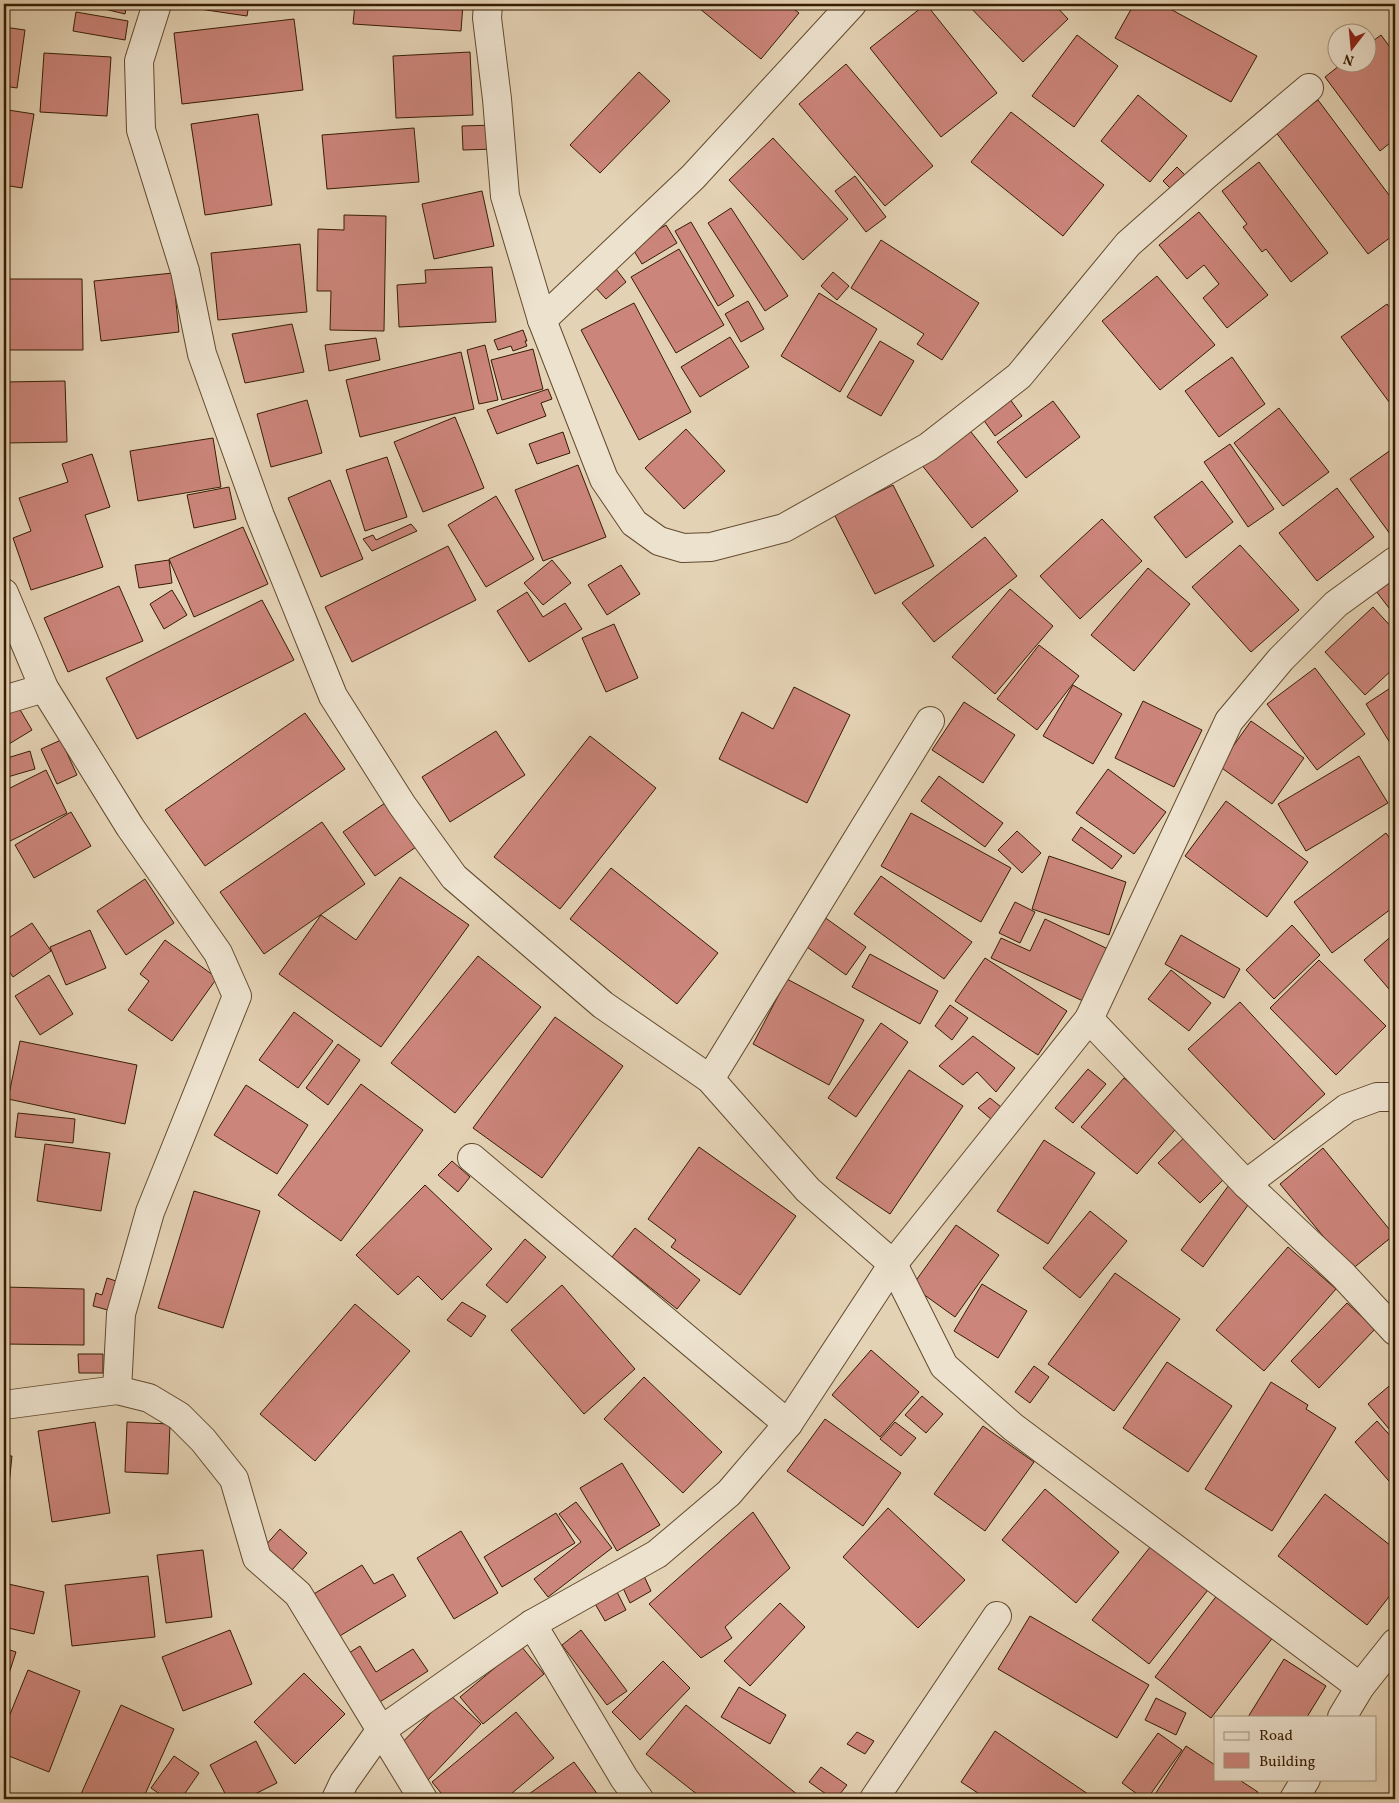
<svg xmlns="http://www.w3.org/2000/svg" width="1399" height="1803" font-family="Vollkorn,serif">
<style>
.building{fill:#cc857b;stroke:#361d02}
.lines{fill:none;stroke-linecap:round;stroke-linejoin:round}
.street-casing{stroke:#624a2e;stroke-width:30}
.street{stroke:#ede2ce;stroke-width:28}
</style>
<rect width="100%" height="100%" fill="#e4d2b4"/>
<filter id="stains"><feTurbulence type="fractalNoise" baseFrequency=".004" numOctaves="4"/><feColorMatrix values="0 0 0 0 .2 0 0 0 0 .09 0 0 0 0 .02 0 0 0 .5 -.17"/></filter>
<radialGradient id="worn" r=".72"><stop offset=".6" stop-color="#630" stop-opacity="0"/><stop offset="1" stop-color="#630" stop-opacity=".3"/></radialGradient>
<g class="building">
<path d="M84,4h43l-2,10z"/>
<path d="M179,4h70l-2,12 -68,-10z"/>
<path d="M355,4h108l-2,27 -108,-7z"/>
<path d="M665,4h13l-4,6z"/>
<path d="M694,4h93l12,9 -38,46z"/>
<path d="M926,4l71,89 -56,44 -71,-89z"/>
<path d="M967,4h87l14,15 -45,43z"/>
<path d="M1134,4h27l96,52 -26,46 -116,-64z"/>
<path d="M76,12l52,9 -3,19 -52,-9z"/>
<path d="M294,19l9,71 -121,14 -8,-71z"/>
<path d="M4,27l21,3 -8,58 -13,-2z"/>
<path d="M1077,35l41,31 -44,61 -42,-31z"/>
<path d="M1381,35l14,19v85l-15,12 -55,-74 19,-15h22v-16z"/>
<path d="M470,52l3,63 -77,3 -3,-62z"/>
<path d="M44,53l67,4 -4,59 -67,-4z"/>
<path d="M846,64l87,102 -48,40 -86,-102z"/>
<path d="M639,72l31,29 -70,72 -30,-28z"/>
<path d="M1138,95l49,41 -37,46 -49,-41z"/>
<path d="M1318,100l77,103v31l-27,20 -93,-123z"/>
<path d="M8,110l26,4 -12,74 -18,-3v-48z"/>
<path d="M1011,112l93,73 -41,51 -92,-74z"/>
<path d="M258,114l14,91 -67,10 -14,-91z"/>
<path d="M494,125l1,24 -32,1 -1,-24z"/>
<path d="M414,128l5,54 -92,7 -5,-54z"/>
<path d="M773,138l75,81 -45,41 -74,-80z"/>
<path d="M1259,162l69,91 -37,29 -25,-33 -4,3 -19,-25 4,-3 -25,-33z"/>
<path d="M1177,167l15,15 -14,14 -15,-15z"/>
<path d="M855,176l31,41 -20,15 -31,-41z"/>
<path d="M482,191l12,55 -60,13 -12,-55z"/>
<path d="M731,208l57,88 -23,15 -57,-88z"/>
<path d="M1199,212l69,83 -41,33 -24,-30 16,-14 -15,-19 -17,14 -28,-34z"/>
<path d="M344,215l42,1 -2,115 -54,-1 1,-39h-14l1,-62 26,1z"/>
<path d="M691,222l43,74 -16,10 -43,-75z"/>
<path d="M666,225l11,18 -35,21 -11,-18z"/>
<path d="M881,240l98,63 -37,57 -25,-16 7,-10 -73,-46z"/>
<path d="M300,244l7,68 -89,8 -7,-67z"/>
<path d="M679,249l45,76 -48,28 -45,-76z"/>
<path d="M492,267l4,55 -97,5 -2,-42 29,-2 -1,-13z"/>
<path d="M616,269l10,13 -20,17 -11,-12z"/>
<path d="M833,272l16,14 -12,14 -16,-14z"/>
<path d="M173,273l6,59 -78,9 -7,-60z"/>
<path d="M1157,276l58,69 -55,45 -58,-69z"/>
<path d="M4,279h78l1,71h-79z"/>
<path d="M819,293l58,36 -37,63 -59,-36z"/>
<path d="M748,301l16,28 -23,13 -16,-28z"/>
<path d="M634,303l57,109 -52,28 -58,-110z"/>
<path d="M1387,304l8,11v95l-54,-73z"/>
<path d="M292,324l12,48 -59,11 -13,-49z"/>
<path d="M523,330l4,11h-2l2,5 -14,5 -2,-5 -13,4 -4,-10z"/>
<path d="M730,337l19,30 -49,30 -19,-30z"/>
<path d="M376,338l4,22 -51,11 -4,-26z"/>
<path d="M880,341l34,20 -33,55 -34,-19z"/>
<path d="M485,345l13,55 -19,4 -12,-54z"/>
<path d="M533,349l10,40 -41,11 -11,-40z"/>
<path d="M461,352l13,57 -114,28 -14,-57z"/>
<path d="M1232,357l33,47 -46,33 -34,-46z"/>
<path d="M65,381l2,61 -63,1v-61z"/>
<path d="M548,389l4,10 -11,4 5,13 -49,18 -10,-24z"/>
<path d="M1007,395l15,21 -27,20 -15,-21z"/>
<path d="M307,400l15,53 -51,14 -14,-53z"/>
<path d="M1053,401l27,36 -54,41 -29,-36z"/>
<path d="M1279,408l50,64 -46,34 -49,-63z"/>
<path d="M455,417l29,71 -61,24 -29,-70z"/>
<path d="M963,422l55,69 -46,37 -55,-69z"/>
<path d="M686,429l39,42 -41,38 -39,-41z"/>
<path d="M563,432l7,21 -33,11 -8,-20z"/>
<path d="M213,438l8,49 -83,14 -8,-50z"/>
<path d="M1230,444l44,65 -26,18 -44,-65z"/>
<path d="M1395,447v89l-2,2 -43,-59z"/>
<path d="M92,454l18,53 -25,8 18,52 -72,23 -18,-52 18,-7 -12,-33 49,-16 -6,-18z"/>
<path d="M387,457l20,60 -42,14 -19,-61z"/>
<path d="M578,465l28,72 -63,24 -28,-71z"/>
<path d="M330,480l33,79 -42,18 -33,-79z"/>
<path d="M1202,481l31,41 -47,36 -32,-41z"/>
<path d="M893,485l41,81 -59,28 -41,-80z"/>
<path d="M229,487l7,32 -42,9 -7,-33z"/>
<path d="M1337,488l37,49 -57,44 -38,-48z"/>
<path d="M496,496l38,63 -48,28 -38,-62z"/>
<path d="M1102,519l40,42 -62,58 -40,-43z"/>
<path d="M411,524l6,7 -45,20 -9,-12 10,-4 3,5z"/>
<path d="M243,527l25,57 -74,33 -25,-58z"/>
<path d="M985,537l32,39 -83,66 -32,-39z"/>
<path d="M1240,545l59,65 -48,42 -59,-65z"/>
<path d="M448,546l28,54 -124,62 -27,-55z"/>
<path d="M169,560l3,23 -33,5 -4,-23z"/>
<path d="M552,560l19,23 -28,22 -19,-22z"/>
<path d="M621,565l19,29 -33,21 -19,-30z"/>
<path d="M1148,568l42,36 -56,67 -43,-36z"/>
<path d="M1395,577v39l-19,-25z"/>
<path d="M119,586l24,55 -75,31 -24,-54z"/>
<path d="M1010,589l43,37 -58,68 -43,-37z"/>
<path d="M172,590l15,25 -23,14 -14,-25z"/>
<path d="M527,592l16,25 22,-14 17,26 -53,33 -32,-51z"/>
<path d="M262,600l32,60 -157,79 -31,-61z"/>
<path d="M1373,607l22,24v36l-30,28 -40,-43z"/>
<path d="M614,624l24,54 -32,14 -24,-54z"/>
<path d="M1039,645l40,31 -42,54 -40,-31z"/>
<path d="M1315,668l50,66 -48,36 -50,-66z"/>
<path d="M1073,685l49,29 -29,50 -50,-28z"/>
<path d="M1395,685v66l-29,-47z"/>
<path d="M794,687l56,28 -43,88 -88,-44 23,-47 31,17z"/>
<path d="M1143,701l59,29 -28,57 -59,-29z"/>
<path d="M964,702l51,33 -32,48 -51,-33z"/>
<path d="M19,708l13,22 -28,17v-30z"/>
<path d="M305,713l40,56 -140,97 -40,-56z"/>
<path d="M1251,721l53,37 -32,46 -53,-38z"/>
<path d="M496,731l29,44 -75,47 -28,-45z"/>
<path d="M590,736l66,52 -96,121 -66,-52z"/>
<path d="M61,740l16,35 -20,9 -16,-35z"/>
<path d="M30,751l5,18 -31,9v-19z"/>
<path d="M1359,756l29,47 -82,48 -28,-47z"/>
<path d="M1108,769l58,43 -32,42 -58,-41z"/>
<path d="M46,770l21,43 -63,31v-53z"/>
<path d="M939,776l64,47 -18,24 -64,-46z"/>
<path d="M1226,801l82,61 -41,55 -82,-61z"/>
<path d="M385,803l31,44 -41,29 -32,-44z"/>
<path d="M71,812l20,34 -57,32 -19,-33z"/>
<path d="M911,813l100,55 -30,54 -100,-56z"/>
<path d="M322,822l43,62 -101,70 -44,-62z"/>
<path d="M1081,827l41,29 -10,13 -40,-29z"/>
<path d="M1017,831l24,22 -19,20 -24,-23z"/>
<path d="M1386,833l9,13v60l-63,47 -38,-51z"/>
<path d="M1049,856l77,26 -17,53 -77,-26z"/>
<path d="M611,868l107,85 -41,51 -107,-85z"/>
<path d="M881,876l91,66 -28,37 -90,-65z"/>
<path d="M400,877l69,48 -88,122 -102,-73 42,-59 35,25z"/>
<path d="M145,879l29,44 -48,32 -29,-44z"/>
<path d="M1015,902l20,10 -15,31 -21,-10z"/>
<path d="M820,914l46,33 -20,28 -46,-33z"/>
<path d="M1045,919l63,30 -25,52 -92,-43 10,-20 29,13z"/>
<path d="M32,923l19,28 -38,26 -9,-13v-23z"/>
<path d="M1292,925l28,30 -46,44 -28,-29z"/>
<path d="M90,930l16,38 -40,17 -16,-38z"/>
<path d="M1395,933v63l-31,-36z"/>
<path d="M1181,935l59,34 -16,29 -59,-34z"/>
<path d="M165,940l52,38 -45,63 -44,-31 21,-29 -9,-7z"/>
<path d="M870,954l68,37 -18,33 -68,-37z"/>
<path d="M478,956l63,51 -86,106 -64,-50z"/>
<path d="M985,958l82,53 -29,44 -83,-54z"/>
<path d="M1319,960l67,66 -50,49 -66,-67z"/>
<path d="M1171,970l40,33 -22,28 -41,-32z"/>
<path d="M49,975l24,39 -33,21 -25,-39z"/>
<path d="M787,979l77,41 -35,65 -76,-41z"/>
<path d="M1240,1002l85,92 -51,46 -86,-91z"/>
<path d="M950,1005l18,13 -16,22 -17,-14z"/>
<path d="M294,1012l39,29 -35,47 -39,-28z"/>
<path d="M555,1017l68,49 -81,112 -69,-50z"/>
<path d="M881,1023l27,19 -52,75 -28,-19z"/>
<path d="M973,1036l42,32 -19,24 -19,-20 -14,13 -24,-19z"/>
<path d="M20,1041l117,24 -12,59 -117,-25z"/>
<path d="M338,1044l22,16 -32,45 -22,-17z"/>
<path d="M1088,1069l18,15 -33,39 -18,-15z"/>
<path d="M909,1070l54,36 -73,108 -54,-36z"/>
<path d="M1124,1078l55,47 -42,49 -56,-47z"/>
<path d="M361,1084l62,46 -82,111 -63,-46z"/>
<path d="M246,1085l62,40 -31,49 -63,-39z"/>
<path d="M990,1098l16,13 -8,14 -20,-17z"/>
<path d="M18,1113l57,6 -2,24 -58,-6z"/>
<path d="M1192,1130l41,40 -33,33 -42,-40z"/>
<path d="M1044,1140l51,33 -47,71 -51,-33z"/>
<path d="M45,1144l65,9 -9,58 -64,-10z"/>
<path d="M699,1147l97,69 -56,79 -69,-48 5,-7 -28,-21z"/>
<path d="M1323,1148l71,87 -43,35 -71,-86z"/>
<path d="M452,1161l18,16 -12,15 -20,-17z"/>
<path d="M425,1185l67,64 -50,51 -24,-24 -20,19 -42,-40z"/>
<path d="M1229,1185l22,16 -48,66 -22,-17z"/>
<path d="M194,1191l66,20 -37,117 -65,-20z"/>
<path d="M1090,1211l37,30 -47,57 -37,-30z"/>
<path d="M956,1225l43,30 -44,62 -43,-31z"/>
<path d="M635,1228l65,52 -23,29 -65,-52z"/>
<path d="M525,1239l21,18 -39,46 -21,-18z"/>
<path d="M1288,1247l48,42 -72,82 -48,-41z"/>
<path d="M1115,1273l65,46 -66,92 -66,-47z"/>
<path d="M107,1278l15,5 -7,29 -22,-6 3,-13 6,2z"/>
<path d="M982,1284l45,27 -29,47 -44,-27z"/>
<path d="M562,1285l73,84 -51,45 -73,-84z"/>
<path d="M4,1287l80,2v56l-80,-1z"/>
<path d="M462,1302l24,14 -15,21 -24,-17z"/>
<path d="M1347,1303l28,26 -56,59 -28,-27z"/>
<path d="M355,1304l55,47 -95,110 -55,-47z"/>
<path d="M871,1350l48,42 -39,45 -48,-42z"/>
<path d="M78,1354h25v19h-24z"/>
<path d="M1167,1362l65,44 -44,66 -65,-44z"/>
<path d="M1034,1366l15,11 -19,26 -15,-11z"/>
<path d="M644,1377l78,75 -39,41 -79,-74z"/>
<path d="M1395,1381v55l-27,-32z"/>
<path d="M1271,1382l37,23 -2,4 30,19 -64,103 -67,-42z"/>
<path d="M922,1396l21,18 -17,19 -21,-18z"/>
<path d="M825,1419l76,54 -38,53 -76,-55z"/>
<path d="M1377,1421l18,20v47l-40,-46z"/>
<path d="M95,1422l15,91 -58,9 -14,-91z"/>
<path d="M127,1422l43,2 -2,50 -43,-2z"/>
<path d="M895,1422l21,16 -15,18 -21,-17z"/>
<path d="M983,1426l51,36 -49,69 -51,-37z"/>
<path d="M4,1456h8l-8,77z"/>
<path d="M622,1463l38,62 -43,26 -37,-63z"/>
<path d="M1045,1489l74,63 -43,51 -74,-63z"/>
<path d="M1325,1494l70,55v40l-28,36 -89,-69z"/>
<path d="M576,1502l36,46 -64,49 -14,-18 47,-37 -22,-28z"/>
<path d="M888,1508l77,72 -47,48 -75,-71z"/>
<path d="M753,1512l37,56 -65,59 7,11 -31,20 -52,-54z"/>
<path d="M556,1513l19,30 -73,44 -18,-30z"/>
<path d="M280,1529l27,24 -15,17 -27,-24z"/>
<path d="M461,1531l37,62 -44,26 -37,-61z"/>
<path d="M1151,1546l57,44 -59,74 -57,-44z"/>
<path d="M203,1550l9,67 -46,6 -9,-68z"/>
<path d="M362,1565l12,19 19,-10 13,22 -73,44 -26,-42z"/>
<path d="M148,1576l7,61 -83,9 -7,-61z"/>
<path d="M644,1576l7,15 -21,12 -7,-15z"/>
<path d="M4,1583l40,9 -10,42 -30,-7z"/>
<path d="M617,1592l9,18 -21,11 -11,-19z"/>
<path d="M1218,1594l56,42 -63,82 -56,-41z"/>
<path d="M780,1603l25,24 -55,59 -26,-25z"/>
<path d="M1030,1616l119,69 -32,53 -119,-69z"/>
<path d="M230,1630l22,54 -69,27 -21,-54z"/>
<path d="M581,1630l46,61 -20,14 -45,-60z"/>
<path d="M360,1646l16,26 37,-23 15,22 -56,36 -31,-49z"/>
<path d="M521,1646l23,28 -61,50 -23,-27z"/>
<path d="M4,1648l12,4 -12,37z"/>
<path d="M1284,1659l42,27 -19,31h-59z"/>
<path d="M663,1661l27,27 -50,52 -28,-28z"/>
<path d="M28,1670l52,21 -31,81 -45,-18v-25z"/>
<path d="M304,1673l41,41 -50,50 -41,-42z"/>
<path d="M739,1687l47,28 -16,29 -49,-27z"/>
<path d="M449,1694l32,30 -53,56 -32,-31z"/>
<path d="M1156,1698l30,15 -10,22 -31,-15z"/>
<path d="M121,1705l53,24 -31,70h-50l-12,-5z"/>
<path d="M686,1705l117,94h-100l-57,-45z"/>
<path d="M516,1712l38,46 -49,41h-59l-14,-17z"/>
<path d="M995,1731l93,63 -4,5h-97l-26,-17z"/>
<path d="M857,1732l17,9 -9,13 -18,-10z"/>
<path d="M1158,1733l24,17 -35,49h-3l-22,-16z"/>
<path d="M256,1741l21,42 -32,16h-17l-18,-34z"/>
<path d="M1186,1746l29,19v14h23l20,13 -5,7h-101z"/>
<path d="M174,1756l25,17 -18,26h-14l-16,-11z"/>
<path d="M574,1762l27,37h-79z"/>
<path d="M821,1767l26,18 -11,14h-3l-24,-17z"/>
</g>
<g class="lines">
<defs>
<g id="street">
<path d="M157,4l-18,57 2,69 44,141 17,83 58,162 73,180 69,109 52,72 149,128 107,74 98,111 85,74 51,102 69,61 347,260"/>
<path d="M488,4l-1,14 10,81 8,97 37,124 62,159 30,44 25,18 24,7 28,-1 73,-19 144,-81 91,-71 109,-132 78,-69 103,-87"/>
<path d="M542,320l151,-143 159,-173"/>
<path d="M4,593l40,95 86,139 88,126 19,43 -87,216 -29,102 -4,76"/>
<path d="M4,700l40,-12"/>
<path d="M1089,1019l157,165 97,91 52,56"/>
<path d="M710,1079l220,-358"/>
<path d="M472,1158l316,266"/>
<path d="M1246,1184l101,-76 30,-11h18"/>
<path d="M4,1405l113,-15 32,8 30,18 24,24 31,39 23,79 41,36 125,205"/>
<path d="M532,1624l92,154 15,21"/>
<path d="M1342,1717l18,-30 35,-44"/>
<path d="M336,1799l8,-17 36,-51 152,-107 125,-70 72,-61 59,-69 105,-160 196,-245 140,-298 52,-62 55,-55 59,-43"/>
<path d="M874,1799l123,-183"/>
<path d="M1294,1799l12,-20"/>
</g>
</defs>
<use href="#street" class="street-casing"/>
<use href="#street" class="street"/>
</g>
<rect width="1399" height="1803" fill="none" stroke="#e4d2b4" stroke-width="20"/>
<rect x="5" y="5" width="1389" height="1793" fill="none" stroke="#361d02" stroke-width="2.5"/>
<rect x="10" y="10" width="1379" height="1783" fill="none" stroke="#361d02"/>
<rect x="1214" y="1716" width="162" height="65" fill="#ede2ce" stroke="#a4937c"/>
<rect x="1224" y="1732" width="25" height="8" fill="#ede2ce" stroke="#a4937c"/>
<text x="1259" y="1740" font-size="15" fill="#361d02">Road</text>
<rect x="1224" y="1753" width="25" height="15" fill="#cc857b" stroke="#a4937c"/>
<text x="1259" y="1766" font-size="15" fill="#361d02">Building</text>
<g transform="translate(1352 48) rotate(196)"><circle r="24" fill="#ede2ce" stroke="#a4937c"/>
<path d="M0-4L9 19L0 12L-9 19Z" fill="#8f2418"/>
<text y="-8" font-size="14" font-weight="bold" text-anchor="middle" fill="#361d02">N</text>
</g>
<rect width="100%" height="100%" filter="url(#stains)"/>
<rect width="100%" height="100%" fill="url(#worn)"/>
</svg>
